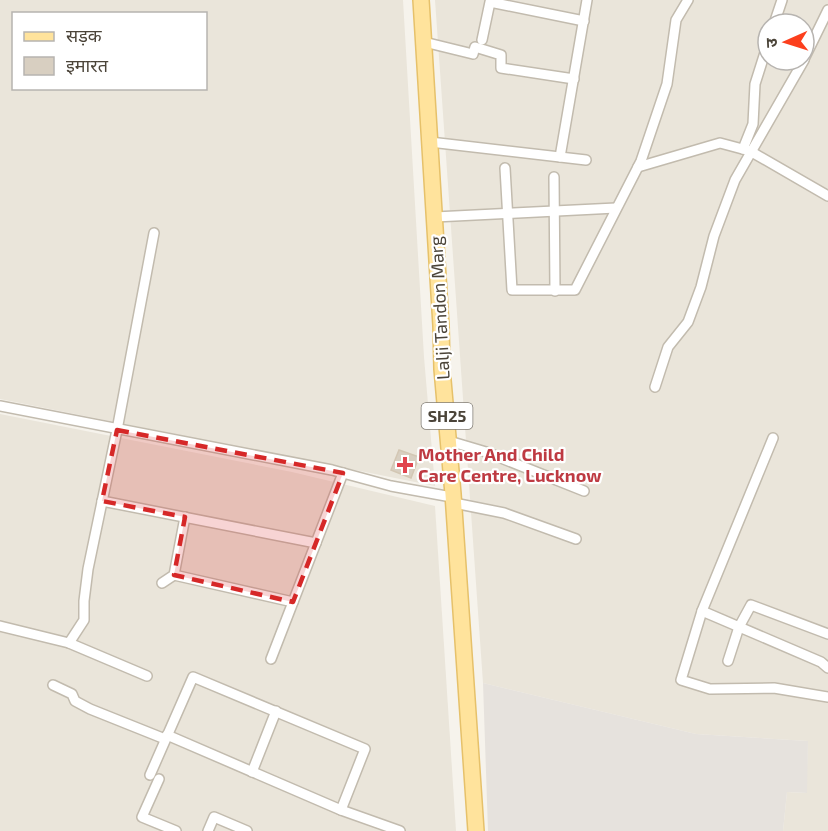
<svg xmlns="http://www.w3.org/2000/svg" width="828" height="831" font-family="'Exo 2','Noto Sans Devanagari',sans-serif">
<style>
.residential{fill:#eae5da;fill-rule:evenodd}
.industrial{fill:#e6e2dd}
.building{fill:#d8cfc1;stroke:#d3c7b4;stroke-width:1.5}
.lines{fill:none;stroke-linecap:round;stroke-linejoin:round}
.street-casing{stroke:#c2bbae;stroke-width:12}
.primary-casing{stroke:#e6c16a;stroke-width:18}
.street{stroke:#fff;stroke-width:9}
.primary{stroke:#ffe39c;stroke-width:15}
.marked{fill:#d62828;fill-opacity:0.2;stroke:#d62828;stroke-width:4.5;stroke-dasharray:12 8;stroke-linejoin:round}
.health-dot{fill:#e0444e;stroke:#fff;stroke-width:2}
.labels{text-anchor:middle;stroke-width:4.5;stroke-linejoin:round;paint-order:stroke}
.shield{fill:#fff;stroke:#817c74;stroke-width:1.5}
.shield-label{font-size:16px;font-weight:bold;fill:#4b4439}
.street-label{font-size:18px;fill:#4b4439;stroke:#fff}
.health-label{font-size:18px;font-weight:bold;fill:#be3a42;stroke:#fff;text-anchor:start}
</style>
<rect width="100%" height="100%" fill="#f6f3ec"/>
<g class="residential">
<path d="M0,0h403l21,357 11,129 -435,-87zM14,14h192v74h-192z"/>
<path d="M435,0h393v831h-45l4,-39 19,1 2,-52 -112,-7 -213,-51zM768,24h36v36h-36z"/>
<path d="M0,414l292,58 143,34 21,325h-456z"/>
</g>
<path class="industrial" d="M483,683l213,51 112,7 -1,52 -20,-1 -4,39h-295z"/>
<path class="building" d="M399,450l20,7 -8,21 -20,-8z"/>
<g class="lines">
<defs>
<g id="street">
<path d="M774,24l8,-24"/>
<path d="M482,40l8,-38 94,19"/>
<path d="M424,42l49,12 2,-7 26,8v13l73,11"/>
<path d="M804,59l24,-49"/>
<path d="M430,142l156,18"/>
<path d="M743,149l10,-25 2,-40 13,-41"/>
<path d="M560,157l27,-157"/>
<path d="M638,167l82,-24 30,8 78,45"/>
<path d="M505,168l7,122h63l66,-129 26,-77 9,-64 12,-20"/>
<path d="M554,177l1,114"/>
<path d="M435,217l181,-9"/>
<path d="M655,387l13,-40 20,-25 13,-35 13,-51 21,-56 69,-120"/>
<path d="M0,406l332,64 59,16 55,10 7,-2"/>
<path d="M773,438l-71,173 -21,69 29,9 64,-1 54,9"/>
<path d="M449,441l37,11 98,39"/>
<path d="M102,501l214,42"/>
<path d="M454,503l50,10 72,26"/>
<path d="M174,575l119,27"/>
<path d="M162,583l12,-8 11,-58"/>
<path d="M702,611l119,51 7,6"/>
<path d="M0,626l69,17 78,33"/>
<path d="M69,643l15,-23v-19l4,-32 29,-139 37,-197"/>
<path d="M271,659l72,-186"/>
<path d="M728,661l11,-34 12,-22 77,29"/>
<path d="M53,685l19,9 3,7 15,8 75,30"/>
<path d="M167,735l174,75 59,21"/>
<path d="M252,772l24,-61"/>
<path d="M150,775l43,-98 172,72 -24,61"/>
<path d="M159,779l-17,38 34,14"/>
<path d="M208,831l6,-14 33,14"/>
</g>
<path id="primary" d="M421,0l20,326 1,43 11,125 23,337"/>
</defs>
<use href="#street" class="street-casing"/>
<use href="#primary" class="primary-casing"/>
<use href="#street" class="street"/>
<use href="#primary" class="primary"/>
</g>
<path class="marked" d="M117,430l226,43 -50,129 -119,-27 11,-58 -83,-16z"/>
<path class="health-dot" d="M402 456h6v6h6v6h-6v6h-6v-6h-6v-6h6z"/>
<g class="labels">
<rect class="shield" x="421.5" y="403" width="51" height="26" rx="4.5"/>
<g class="shield-label">
<text x="447" y="422">SH25</text>
</g>
<g class="street-label">
<text transform="translate(440 308) rotate(-93)" y="6">Lalji Tandon Marg</text>
</g>
<g class="health-label">
<text x="418" y="461">Mother And Child<tspan x="418" dy="21">Care Centre, Lucknow</tspan></text>
</g>
</g>
<rect x="12" y="12" width="195" height="78" fill="#ffffff" stroke="#b7b4b0" stroke-width="1.5"/>
<rect x="24" y="32" width="30" height="9" fill="#ffe39c" stroke="#b7b4b0" stroke-width="1.5"/>
<text x="66" y="42" font-size="18" fill="#4b4439">सड़क</text>
<rect x="24" y="57" width="30" height="18" fill="#d8cfc1" stroke="#b7b4b0" stroke-width="1.5"/>
<text x="66" y="72" font-size="18" fill="#4b4439">इमारत</text>
<g transform="translate(786 42) rotate(267)"><circle r="28" fill="#ffffff" stroke="#b7b4b0" stroke-width="1.5"/>
<path d="M0-4.5L10 22L0 15L-10 22Z" fill="#fc3f1d"/>
<text y="-9" font-size="16" font-weight="bold" text-anchor="middle" fill="#4b4439">उ</text>
</g>
</svg>
